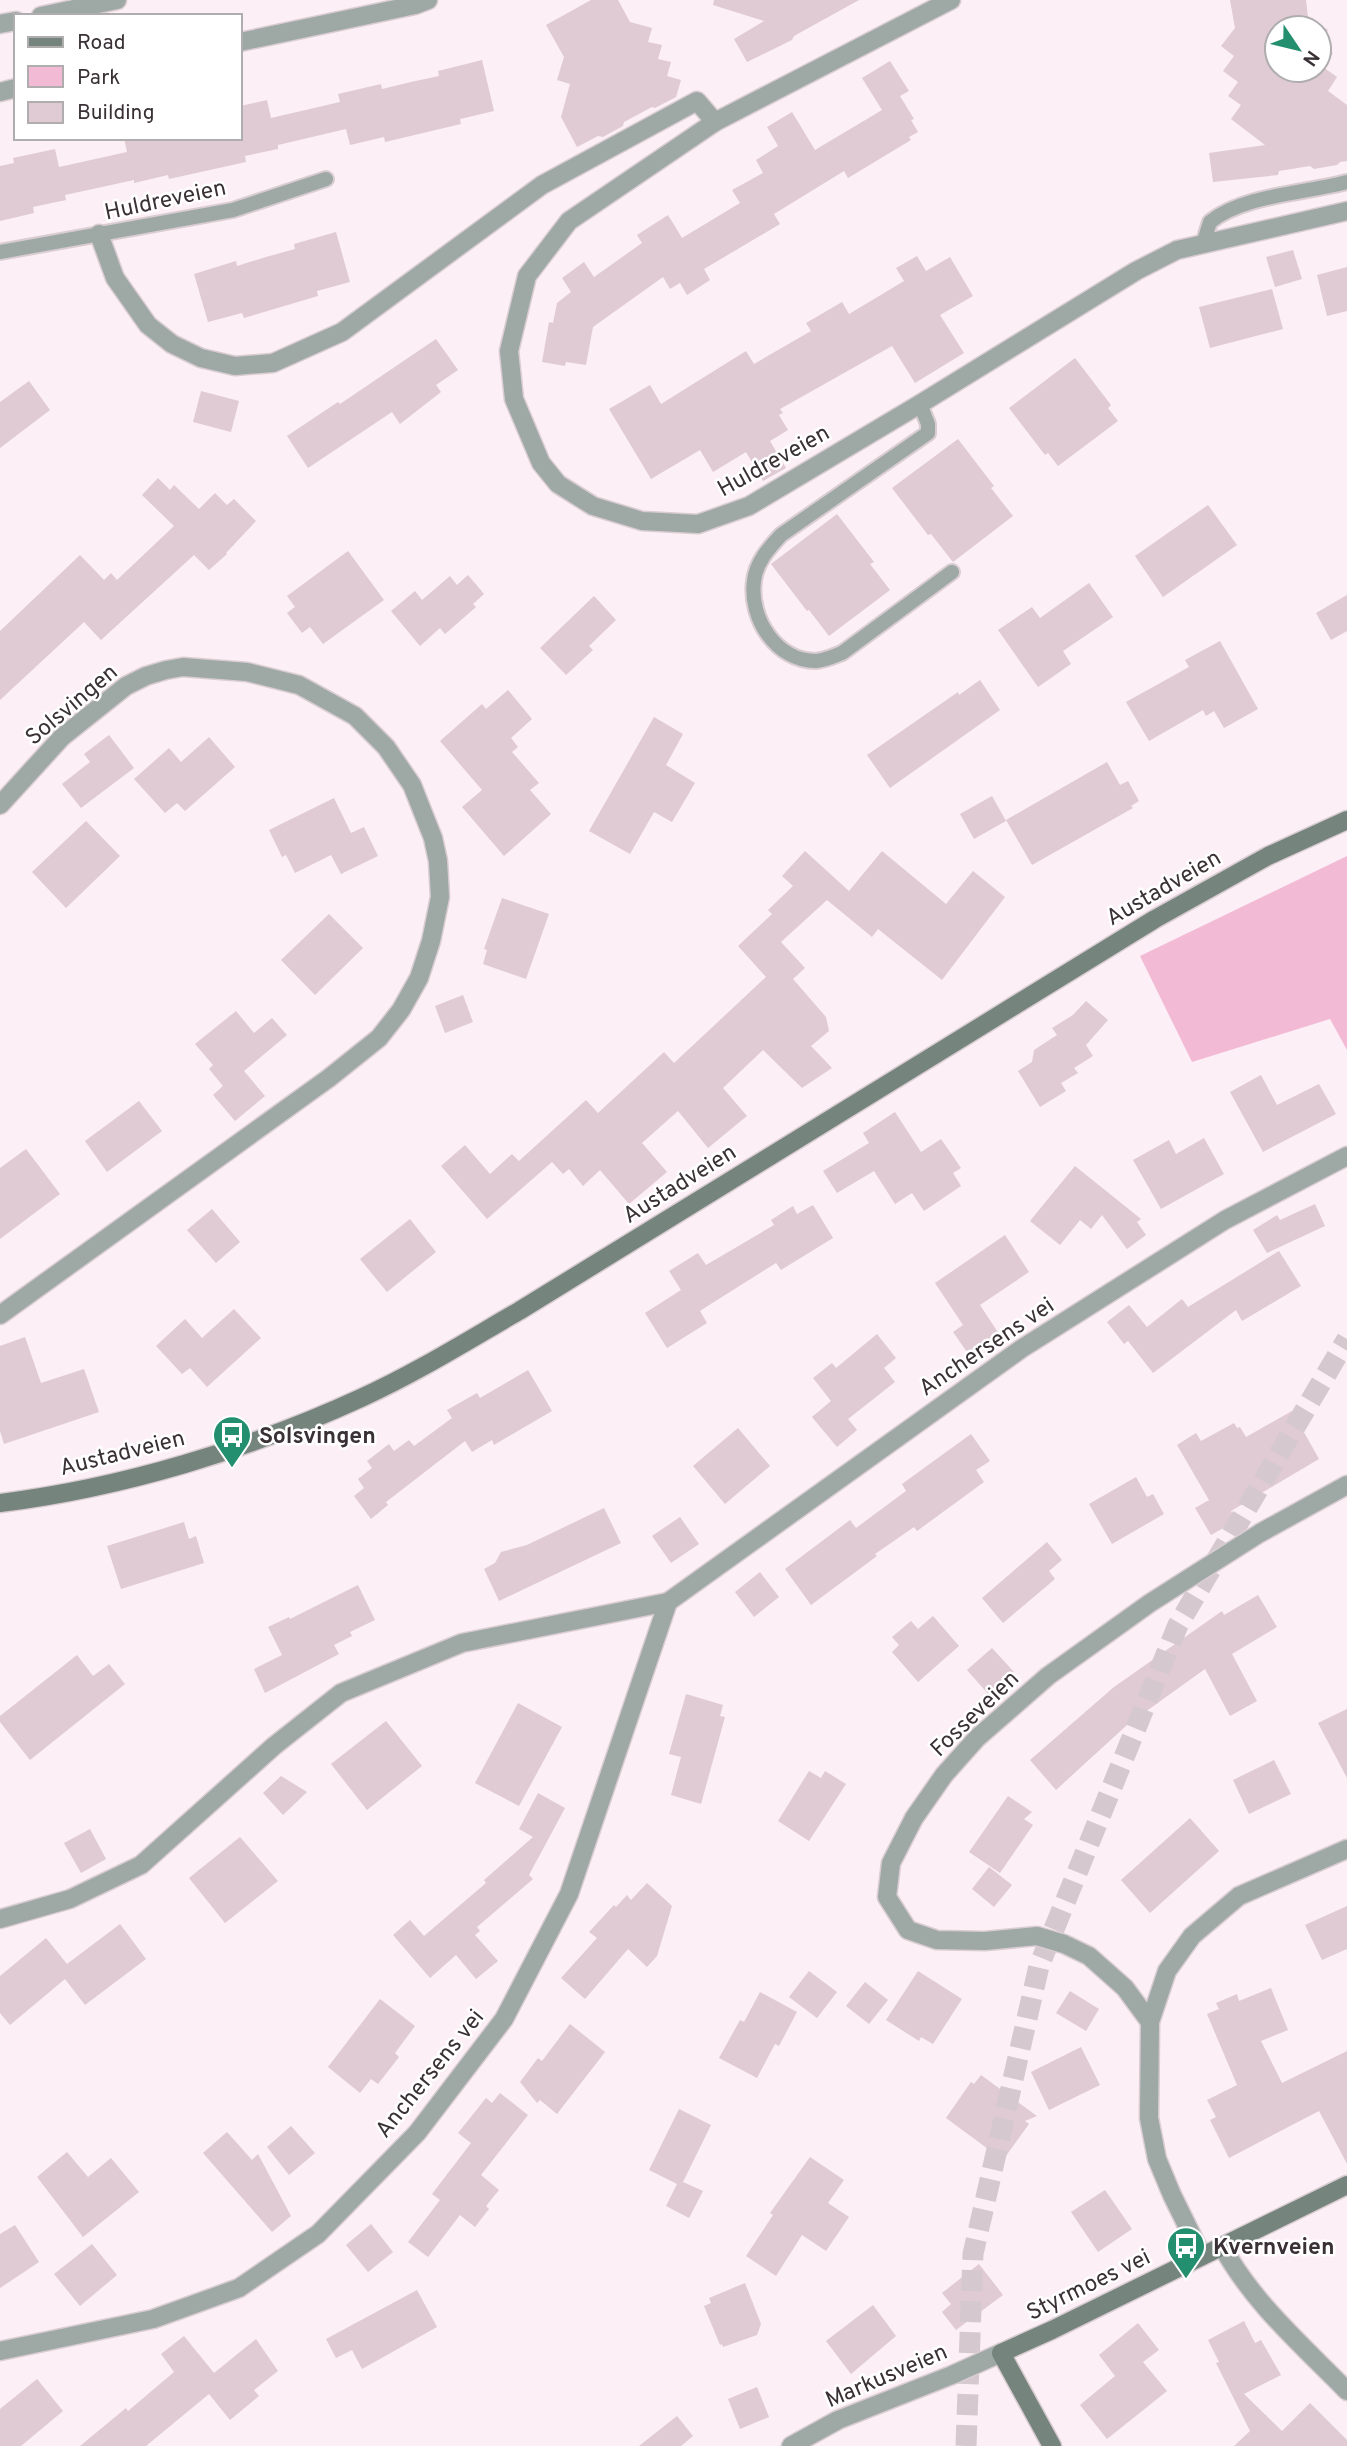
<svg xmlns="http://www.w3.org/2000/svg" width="1347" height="2446" font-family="Overpass,sans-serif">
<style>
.green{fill:#f3bad6}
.building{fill:#e0cad4}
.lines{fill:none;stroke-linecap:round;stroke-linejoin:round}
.highway-tunnel{stroke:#d5c9cf;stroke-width:21;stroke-dasharray:21 10;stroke-linecap:butt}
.lane-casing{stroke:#d9cdd2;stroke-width:18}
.street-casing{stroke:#d9cdd2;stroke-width:21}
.secondary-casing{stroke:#d9cdd2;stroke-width:21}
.lane{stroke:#9ea8a4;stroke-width:14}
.street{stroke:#9ea8a4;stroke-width:18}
.secondary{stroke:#76847e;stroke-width:18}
.labels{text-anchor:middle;stroke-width:5;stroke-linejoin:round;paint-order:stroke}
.street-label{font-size:23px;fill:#393135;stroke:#fff}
.poi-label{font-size:23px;font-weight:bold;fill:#393135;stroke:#fff;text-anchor:start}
</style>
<rect width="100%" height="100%" fill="#fceff5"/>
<path class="green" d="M1347,856v194l-17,-31 -138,43 -52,-106z"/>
<g class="building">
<path d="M591,0h27l12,22 22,6 -4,14 14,3 -4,14 13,3 -4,14 14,4 -5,17 -21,11 -3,-1 -28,15 -1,4 -20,11 -5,-1 -21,11 -16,-30 9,-33 -13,-4 7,-23 -18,-32z"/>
<path d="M714,0h145l-65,36 -2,4 -45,22 -13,-23 30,-18 -51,-16z"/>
<path d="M1230,0h76l2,17 20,13 -9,13v-15h-42v42h42v-27l14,10 -10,14 14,10 -9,14 19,14v56l-7,1 -3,3 -23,4 -4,-3 -31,5 -1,4 -65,7 -4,-29 56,-8 -34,-26 10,-14 -13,-9 10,-14 -15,-11 11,-15 -13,-10 14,-18z"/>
<path d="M482,60l12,51 -34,8 1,5 -76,18 -1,-5 -34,8 -4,-16 -68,16v4l-33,7 1,6 -77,17 -1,-4 -34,8v-3l-69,15 1,5 -33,7 1,6 -34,8v-55l14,-3 -1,-5 42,-9 4,18 68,-15 -3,-14h116v-32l27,-6 4,18 69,-16 -2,-8 43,-10 1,5 29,-7 28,-6 -1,-5z"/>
<path d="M890,61l19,30 -9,5 14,23 -3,1 7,12 -9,5 2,3 -63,38 -4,-7 -70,43 6,10 -76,45 6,11 -23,15 -7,-12 -10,6 -7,-12 -70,50 -7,38 -20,-3 -1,4 -23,-4 7,-40 4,1 4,-20 14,-11 -9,-14 22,-16 10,15 48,-34 -5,-8 31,-20 14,23 58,-35 -8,-13 31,-17 -7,-13 22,-14 -11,-19 25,-15 23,38 67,-40 -20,-32z"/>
<path d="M336,232l14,50 -33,9 1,5 -74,22 -2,-5 -34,9 -14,-48 42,-13 1,5 29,-9 29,-8 -1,-5z"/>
<path d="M1293,250l9,29 -27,8 -9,-30z"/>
<path d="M917,256l9,15 24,-14 23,39 -33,19 24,38 -49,30 -23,-37 -112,63 3,4 -4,2 9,15 -18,11 16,27 -23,13 -17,-29 -33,20 -13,-22 -49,29 -42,-70 41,-24 11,19 85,-53 8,13 57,-33 -5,-8 36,-21 7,12 55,-33 -8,-13z"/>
<path d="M1347,267v44l-20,5 -10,-41z"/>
<path d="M1272,289l11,40 -73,19 -11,-41z"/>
<path d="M436,339l22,31 -22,15 5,7 -41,32 -8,-12 -84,56 -21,-32 51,-34 2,2z"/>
<path d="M1075,358l36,47 -3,3 10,13 -60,45 -10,-13 -3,2 -36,-47z"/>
<path d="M29,381l21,29 -50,38v-46z"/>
<path d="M201,391l38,10 -8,31 -38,-10z"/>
<path d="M958,439l36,47 -3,2 22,28 -60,46 -22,-28 -3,1 -36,-47z"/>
<path d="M158,478l12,12 4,-5 25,24 16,-16 12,12 7,-6 22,22 -30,32 1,1 -18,16 -15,-15 -93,85 -17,-18 -84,78v-69l80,-76 24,25 7,-7 6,7 57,-54 -32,-31z"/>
<path d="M1208,505l29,40 -74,52 -28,-41z"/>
<path d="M837,514l37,48 -4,2 20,26 -61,46 -20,-26 -2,1 -36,-47z"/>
<path d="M348,551l36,49 -61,44 -13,-17 -8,6 -15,-20 8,-6 -8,-11z"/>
<path d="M468,575l16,19 -11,10 3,3 -31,27 -5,-6 -20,18 -29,-35 24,-20 7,9 28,-24 7,9z"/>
<path d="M1089,583l24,34 -50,34 8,13 -33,23 -40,-57 34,-23 8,11z"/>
<path d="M1347,595v36l-16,9 -15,-27z"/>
<path d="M594,596l22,24 -27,26 4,4 -27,25 -26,-27z"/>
<path d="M1220,641l38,68 -34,19 -10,-17 -8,5 -3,-6 -54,31 -23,-39 63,-35 -4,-7z"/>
<path d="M980,680l20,30 -110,78 -23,-33 91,-63 1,3z"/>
<path d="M508,690l24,29 -21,19 7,9 -6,5 27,31 -9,7 21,24 -47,42 -42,-49 20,-17 -42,-49 42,-37 4,5z"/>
<path d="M654,717l29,17 -17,31 29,18 -23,39 -18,-10 -24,42 -41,-23z"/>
<path d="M109,735l25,33 -53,40 -19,-24 28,-22 -6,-8z"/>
<path d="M209,737l26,30 -50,44 -8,-8 -12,10 -31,-34 35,-31 12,14z"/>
<path d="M1107,762l13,23 8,-4 11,20 -8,5 2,2 -101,57 -26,-45z"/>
<path d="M992,796l14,25 -32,18 -14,-25z"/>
<path d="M334,798l17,35 13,-6 14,29 -37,18 -10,-19 -36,18 -9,-18 -4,2 -13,-27z"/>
<path d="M86,821l34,35 -54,52 -34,-36z"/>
<path d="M805,851l44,40 33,-40 64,53 27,-33 32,26 -63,83 -64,-51 -6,8 -45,-37 -46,42 24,26 -12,11 33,38 3,14 -18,15 21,22 -30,20 -39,-38 -40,38 24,28 -39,32 -30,-37 -36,32 25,29 -38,32 -29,-34 -17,16 -14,-17 -6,5 -11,-12 -65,57 -46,-53 24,-21 25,29 22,-20 7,7 67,-61 12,13 66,-61 10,11 92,-86 -28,-31 34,-32 -4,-4 25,-24 -11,-10z"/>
<path d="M502,898l47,16 -23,65 -43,-15 4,-14 -3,-1z"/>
<path d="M329,914l34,34 -48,47 -34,-35z"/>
<path d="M463,995l10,27 -28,11 -10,-27z"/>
<path d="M1086,1001l22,19 -22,25 7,11 -19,12 4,5 -17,10 5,8 -26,16 -22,-36 14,-9 2,-12 23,-15 -5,-7 21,-13z"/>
<path d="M236,1011l18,22 18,-15 15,17 -43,36 21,25 -30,25 -22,-26 10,-9 -14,-17 4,-4 -18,-21z"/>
<path d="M1261,1075l16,30 42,-21 17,30 -73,38 -33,-60z"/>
<path d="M139,1101l23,30 -55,41 -22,-31z"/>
<path d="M895,1112l26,40 20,-13 20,29 -8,5 8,13 -37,25 -12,-18 -17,11 -21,-33 -37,22 -14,-22 46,-28 -6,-10z"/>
<path d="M1204,1138l20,36 -63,35 -28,-49 36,-20 7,14z"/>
<path d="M26,1149l34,45 -60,45v-71z"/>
<path d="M1075,1166l66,53 -4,3 9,13 -19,14 -25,-34 -11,14 -11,-9 -20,25 -30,-24z"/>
<path d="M1315,1204l10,22 -58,27 -14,-23 24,-15 3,5z"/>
<path d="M813,1205l20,33 -52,32 -5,-7 -70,44 -6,4 7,12 -40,25 -22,-35 36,-23 -12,-19 29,-18 8,12 68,-40 -3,-5 22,-14 4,8z"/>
<path d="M212,1209l28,33 -24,21 -29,-33z"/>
<path d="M410,1219l26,33 -49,40 -27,-33z"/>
<path d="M1005,1235l24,37 -49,33 19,29 -30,21 -16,-23 10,-7 -28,-42z"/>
<path d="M1279,1251l22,35 -59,35 -6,-11 -83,63 -25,-32 -4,3 -17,-22 22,-17 18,22 35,-28 6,8z"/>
<path d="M234,1309l27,29 -54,49 -17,-19 -8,6 -26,-28 29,-27 17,19z"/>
<path d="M877,1334l19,24 -12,10 11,14 -47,37 9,11 -20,17 -25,-30 19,-16 -18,-23 19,-15 4,5z"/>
<path d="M25,1337l16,46 43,-14 15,43 -95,32 -4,-13v-85z"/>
<path d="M528,1370l24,41 -58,34 -2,-5 -20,12 -7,-11 -79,61 2,3 -17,14 -17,-23 10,-8 -6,-9 14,-11 -5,-7 22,-17 5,7 15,-11 5,6 38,-28 -5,-8 30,-17 3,5z"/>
<path d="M1292,1411l27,48 -88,52 5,10 -25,14 -16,-27 14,-8 -32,-55 19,-12 5,8 33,-18 3,5 3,-1 6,10z"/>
<path d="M738,1428l32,38 -45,38 -32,-38z"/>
<path d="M971,1434l19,27 -14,9 8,12 -67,49 -3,-4 -39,27 2,2 -66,49 -26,-36 65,-49 6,8 50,-37 -4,-7z"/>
<path d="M1136,1477l11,20 6,-3 11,20 -52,30 -23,-40z"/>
<path d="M604,1508l17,35 -122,58 -15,-32 11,-6 6,-11 26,-7z"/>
<path d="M680,1517l19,27 -28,19 -19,-27z"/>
<path d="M184,1522l5,17 7,-3 8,27 -83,26 -14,-43z"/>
<path d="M1047,1542l15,18 -13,11 6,8 -52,44 -21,-25z"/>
<path d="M760,1572l19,25 -25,20 -19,-25z"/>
<path d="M358,1585l17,35 -25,12 2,4 -18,9 5,9 -74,39 -11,-24 28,-14 -14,-28 21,-10 1,2z"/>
<path d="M1258,1595l19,32 -45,27 25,47 -27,15 -25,-47 -78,56 -71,65 -26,-30 84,-73 108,-76 2,4z"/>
<path d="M933,1616l26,30 -41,36 -26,-30 7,-7 -7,-8 19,-16 7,8z"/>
<path d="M992,1648l22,24 -25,23 -22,-25z"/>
<path d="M77,1655l16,21 16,-12 16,20 -95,76 -30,-38v-6z"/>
<path d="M686,1694l37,11 -3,11 5,1 -24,87 -30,-9 10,-38 -12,-3z"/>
<path d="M518,1703l44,24 -43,79 -44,-23z"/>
<path d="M1347,1709v69l-29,-55z"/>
<path d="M386,1721l36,45 -55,44 -36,-46z"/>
<path d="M1274,1760l17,34 -42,20 -16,-34z"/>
<path d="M809,1771l12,7 4,-7 21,13 -37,57 -31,-20z"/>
<path d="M281,1776l26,16 -24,23 -20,-22z"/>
<path d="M538,1793l27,15 -36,67 4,4 -56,48 3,4 -5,4 23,26 -22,18 -20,-24 -26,23 -37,-43 17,-15 14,16 62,-53 -2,-3 49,-43 -14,-8z"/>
<path d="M1008,1796l24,16 -8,7 9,6 -33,48 -31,-21z"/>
<path d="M1190,1818l29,33 -69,62 -29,-33z"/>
<path d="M90,1829l16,30 -25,14 -17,-30z"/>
<path d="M240,1837l38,44 -53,42 -36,-45z"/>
<path d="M989,1867l23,18 -18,22 -22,-18z"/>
<path d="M647,1883l25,23 -15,50 -10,11 -19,-18 -43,50 -24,-21 36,-40 -8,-6 25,-27 2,2 11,-12 4,5z"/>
<path d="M1347,1906v43l-25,11 -17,-35z"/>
<path d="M120,1924l26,35 -61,46 -20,-26 -55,46 -10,-12v-37l46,-38 21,26z"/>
<path d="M809,1971l28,21 -20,26 -28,-21z"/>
<path d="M918,1971l44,28 -29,45 -12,-7 -2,4 -33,-21z"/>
<path d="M865,1982l23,18 -19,24 -23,-18z"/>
<path d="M1271,1988l17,42 -27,11 21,42 65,-32v113l-28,-53 -90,47 -19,-38 6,-3 -9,-17 30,-15 -30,-71 12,-5 -3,-6 21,-9 2,7z"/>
<path d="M1070,1991l29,18 -13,22 -30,-18z"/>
<path d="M760,1992l37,20 -18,34 -4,-2 -18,34 -38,-20 21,-38 4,2z"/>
<path d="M380,1999l35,27 -20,27 4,4 -21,27 -7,-5 -11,14 -32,-26z"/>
<path d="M570,2024l35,28 -48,62 -17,-14 -3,3 -17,-21 18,-24 4,3z"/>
<path d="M1081,2047l19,38 -51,25 -18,-38z"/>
<path d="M981,2075l56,41 -12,5 4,3 -26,36 -57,-42 25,-36 3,2z"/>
<path d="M500,2093l28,22 -47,60 18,15 -13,16 3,3 -14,18 -15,-12 -32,42 -20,-15 32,-42 -8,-6 39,-51 -13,-10 28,-35 6,5z"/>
<path d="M679,2109l32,16 -28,57 20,9 -14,27 -23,-12 11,-22 -28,-14z"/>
<path d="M291,2126l24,27 -26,22 -22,-28z"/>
<path d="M227,2132l25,28 6,-6 33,62 -19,16 -69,-79z"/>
<path d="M67,2152l21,25 23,-19 28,34 -56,45 -46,-60z"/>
<path d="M810,2157l34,23 -16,23 21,14 -23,34 -24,-16 -26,41 -30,-20 27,-41 -3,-2z"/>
<path d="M1105,2190l27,39 -34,23 -27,-40z"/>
<path d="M371,2224l22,28 -25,20 -22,-27z"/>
<path d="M15,2225l24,37 -39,26v-54z"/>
<path d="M92,2244l25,31 -37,31 -26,-32z"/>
<path d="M979,2264l24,31 -47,35 -14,-18 9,-8 -9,-11z"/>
<path d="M745,2283l16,41 -4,11 -34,12 -1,-3 -2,1 -16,-39 7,-3 -2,-5z"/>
<path d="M417,2290l20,37 -75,42 -10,-19 -16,8 -10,-19z"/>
<path d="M873,2305l23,31 -45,38 -25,-33z"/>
<path d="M1244,2321l11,22 6,-3 20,35 -37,19 38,37 28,-28 37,37v6h-113l16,-15 -34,-68 3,-1 -11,-22z"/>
<path d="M1138,2323l21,27 -16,12 24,29 -60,48 -27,-34 35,-29 -16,-21z"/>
<path d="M184,2336l30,37 42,-34 22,32 -24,19 5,6 -29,24 -21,-26 -63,52h-66l46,-38 2,3 46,-39 -13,-18z"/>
<path d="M37,2379l26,32 -42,35h-21v-37z"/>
<path d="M757,2387l12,30 -29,12 -12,-30z"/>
<path d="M677,2416l16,20 -12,10h-42z"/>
</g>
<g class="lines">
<path class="highway-tunnel" d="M966,2446l7,-192 66,-288 139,-341 169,-286"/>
<defs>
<g id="lane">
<path d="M1203,244l7,-22c33,-27 96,-29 137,-40"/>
<path d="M0,252l233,-42 93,-31"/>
<path d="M920,404l8,20v9l-147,102c-12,13 -25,27 -27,46 -5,37 22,80 62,80 10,-1 18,-5 26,-8l110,-81"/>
</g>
<g id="street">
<path d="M951,0l-236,122 -146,99 -42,55 -18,75 5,48 27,64 17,21 35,22 49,15 56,3 51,-18 171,-102 216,-133 41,-21 170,-39"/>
<path d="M41,16l76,-16"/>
<path d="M0,24l16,-3"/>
<path d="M240,42l175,-37 13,-5"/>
<path d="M0,92l16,-4"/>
<path d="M99,234l16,44 33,47 24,19 29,14 34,8 38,-3 69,-31 200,-147 155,-84 18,21"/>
<path d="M0,805l62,-68 64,-51 20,-10 20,-6 17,-3 64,5 52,13 56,31 31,31 26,38 21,53 5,23 2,36 -9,44 -12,37 -18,32 -22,28 -50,40 -329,237"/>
<path d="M0,1919l70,-20 71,-34 133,-119 67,-53 121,-50 206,-41 353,-253 204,-129 122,-64"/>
<path d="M1150,2022l-25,-34 -36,-32 -25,-12 -27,-8 -52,5 -48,-1 -29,-10 -21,-33 4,-34 23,-45 30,-43 33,-37 71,-62 102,-73 110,-70 87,-48"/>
<path d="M1222,2246c31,57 80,99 125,145"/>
<path d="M1202,2256l-30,-61 -15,-36 -8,-41 1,-96 17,-51 25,-35 47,-40 108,-47"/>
<path d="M0,2351l153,-32 86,-31 79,-54 99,-101 87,-114 65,-125 99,-292"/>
<path d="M791,2446l47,-26 114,-45 49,-22"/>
</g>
<g id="secondary">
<path d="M0,1503c122,-15 250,-54 361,-105 55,-25 106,-57 158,-87l636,-392 113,-63 79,-36"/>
<path d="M1052,2446l-51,-93 51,-23 295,-145"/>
</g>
</defs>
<use href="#lane" class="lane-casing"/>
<use href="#street" class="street-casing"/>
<use href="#secondary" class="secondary-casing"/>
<use href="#lane" class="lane"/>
<use href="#street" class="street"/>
<use href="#secondary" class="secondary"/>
</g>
<defs>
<symbol id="bus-pin" viewBox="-11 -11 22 30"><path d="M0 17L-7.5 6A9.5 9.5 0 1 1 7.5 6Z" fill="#238f6e" stroke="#fff"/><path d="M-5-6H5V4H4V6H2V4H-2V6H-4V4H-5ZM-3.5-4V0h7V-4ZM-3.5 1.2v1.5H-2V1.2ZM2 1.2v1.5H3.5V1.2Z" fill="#fff"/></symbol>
</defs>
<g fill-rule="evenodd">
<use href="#bus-pin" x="210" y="1413" width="44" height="60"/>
<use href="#bus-pin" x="1164" y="2224" width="44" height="60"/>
</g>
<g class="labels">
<g class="street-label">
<text transform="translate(165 199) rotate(-12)" y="8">Huldreveien</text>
<text transform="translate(773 460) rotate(-29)" y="8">Huldreveien</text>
<text transform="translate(71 704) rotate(-40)" y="8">Solsvingen</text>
<text transform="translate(1163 887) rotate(-30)" y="8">Austadveien</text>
<text transform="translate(679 1183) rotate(-32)" y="8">Austadveien</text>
<text transform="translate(986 1346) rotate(-34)" y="8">Anchersens vei</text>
<text transform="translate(122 1452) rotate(-14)" y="8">Austadveien</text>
<text transform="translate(974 1713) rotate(-44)" y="8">Fosseveien</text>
<text transform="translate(429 2073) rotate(-51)" y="8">Anchersens vei</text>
<text transform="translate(1088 2284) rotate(-26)" y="8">Styrmoes vei</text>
<text transform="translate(886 2375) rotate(-23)" y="8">Markusveien</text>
</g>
<g class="poi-label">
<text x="259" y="1443">Solsvingen</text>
<text x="1213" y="2254">Kvernveien</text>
</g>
</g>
<rect x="14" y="14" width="228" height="126" fill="#ffffff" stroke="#b0adae" stroke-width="2"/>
<rect x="28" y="37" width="35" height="10" fill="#76847e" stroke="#b0adae" stroke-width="2"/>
<text x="77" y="49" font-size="21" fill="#393135">Road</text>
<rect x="28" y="66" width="35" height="21" fill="#f3bad6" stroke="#b0adae" stroke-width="2"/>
<text x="77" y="84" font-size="21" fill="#393135">Park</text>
<rect x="28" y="102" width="35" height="21" fill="#e0cad4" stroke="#b0adae" stroke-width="2"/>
<text x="77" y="119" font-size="21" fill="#393135">Building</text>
<g transform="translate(1298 49) rotate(125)"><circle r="33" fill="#ffffff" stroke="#b0adae" stroke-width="2"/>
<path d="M0-5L12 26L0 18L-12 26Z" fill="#238f6e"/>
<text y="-10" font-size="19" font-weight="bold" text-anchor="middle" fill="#393135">N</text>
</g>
</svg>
